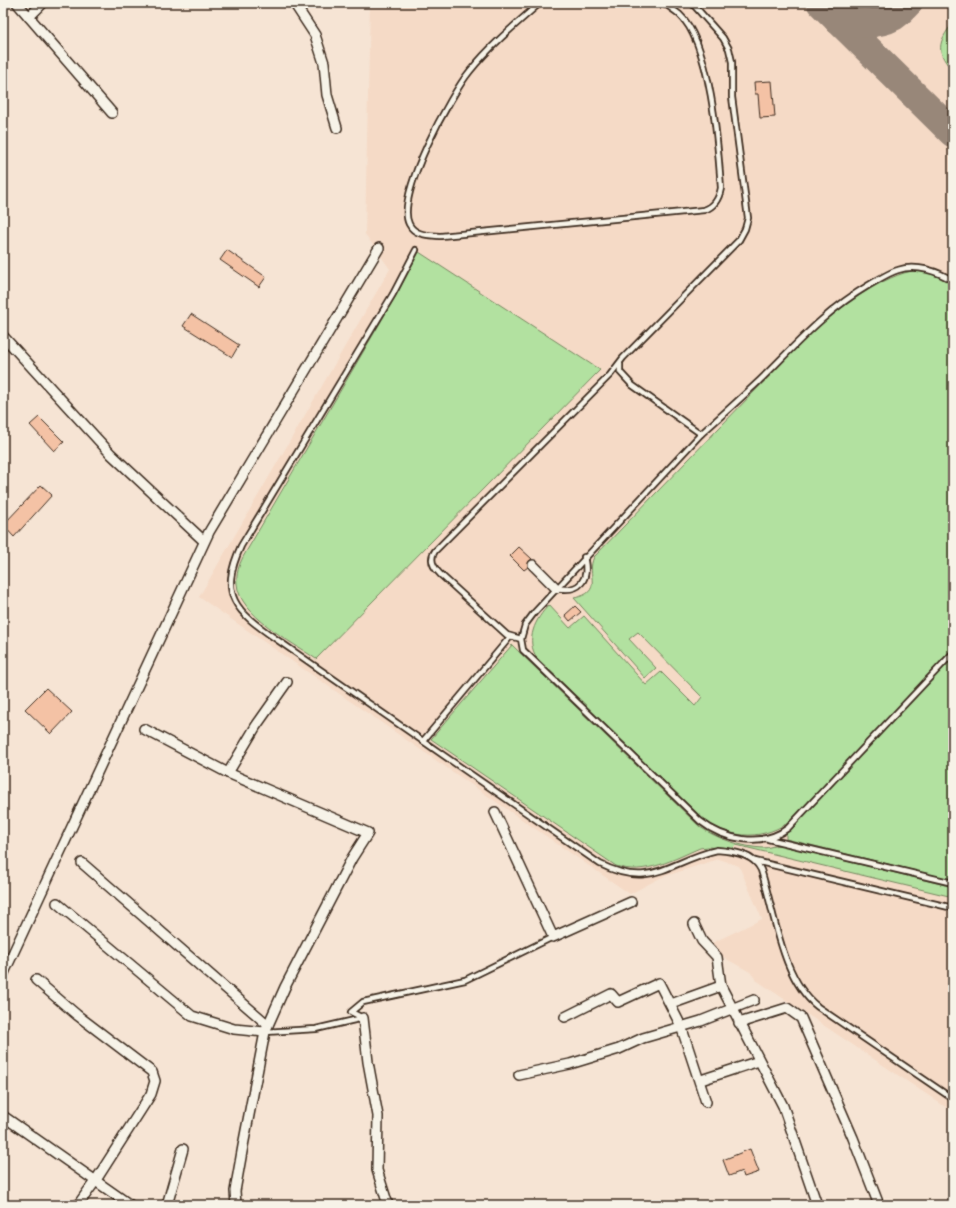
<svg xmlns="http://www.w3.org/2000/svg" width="956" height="1208" font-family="Mynerve,sans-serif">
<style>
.built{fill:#f5dac6}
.green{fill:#b2e1a0;stroke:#76865f}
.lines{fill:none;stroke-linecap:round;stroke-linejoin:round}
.taxiway{stroke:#988779;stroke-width:29}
.building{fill:#f4c2a5;stroke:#3b2a1e}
.lane-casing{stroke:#3b2a1e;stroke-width:8}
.street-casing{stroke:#3b2a1e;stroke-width:12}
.lane{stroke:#f7f3e8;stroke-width:4.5}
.street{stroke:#f7f3e8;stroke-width:9}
</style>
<rect width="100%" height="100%" fill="#f6e4d4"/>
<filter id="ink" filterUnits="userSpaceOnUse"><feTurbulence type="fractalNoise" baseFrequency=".025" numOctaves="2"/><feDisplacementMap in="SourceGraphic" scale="8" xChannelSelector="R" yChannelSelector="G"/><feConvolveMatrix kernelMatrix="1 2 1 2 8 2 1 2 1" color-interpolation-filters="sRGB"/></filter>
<g filter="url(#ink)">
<path class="built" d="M370,3h583v1109l-197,-132 -6,-8 -36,-20 -2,-9 50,-24 -23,-53 -21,-7 -58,19 -30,16 -431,-297 191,-328 -25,-35z"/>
<g class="green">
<path d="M953,23v48c-17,-19 -16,-28 0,-48z"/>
<path d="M419,252l181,118 -284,289c-24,-17 -77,-44 -79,-75 -1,-10 2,-19 6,-27l154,-263z"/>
<path d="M918,270l13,2 22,12v365l-161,171c-28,20 -58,20 -87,1l-168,-163c-12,-18 -2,-39 12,-53l21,23 14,-12 62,69 15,-13 34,34 7,-9 -64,-65 -9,7 27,29 -11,10 -71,-80c31,-6 11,-23 20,-41l219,-226c26,-22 70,-57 105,-61z"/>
<path d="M512,645l188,182c18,12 42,20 63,21 6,0 12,-3 18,-3l172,42v10l-217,-52 -4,4 -24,-2 -8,1c-26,11 -55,28 -84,18l-185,-127z"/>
<path d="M953,656v224l-167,-41v-5z"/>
</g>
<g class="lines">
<g class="taxiway">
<path d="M821,3l132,130"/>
<path d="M838,20c18,4 40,5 56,-4 5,-3 10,-9 14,-13"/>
</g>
</g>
<g class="building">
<path d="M772,81l3,36 -15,1 -2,-24h-3l-1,-12z"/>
<path d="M227,250l39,27 -7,10 -39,-27z"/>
<path d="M191,314l48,31 -7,12 -49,-31z"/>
<path d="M39,417l25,25 -10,9 -24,-26z"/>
<path d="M41,485l11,10 -38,42 -11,-12z"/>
<path d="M519,547l13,12 -3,2 -1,6 -4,3 -14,-14z"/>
<path d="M575,606l6,6 -11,9 -5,-6z"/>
<path d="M46,688l26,24 -21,22 -26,-25z"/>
<path d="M750,1149l9,23 -15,5 -2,-6 -13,5 -6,-16z"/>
</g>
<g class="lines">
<defs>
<g id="lane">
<path d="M540,3c-24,21 -50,43 -70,68 -19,23 -75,125 -61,153 6,12 20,11 32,12l263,-26c10,-3 15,-11 17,-22 -3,-43 -10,-145 -42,-174 -5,-4 -10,-7 -15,-11"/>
<path d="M692,3l31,35 6,11 3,13v35l16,121 -3,11 -6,11 -116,118 -13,17 -175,176c-6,8 -2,16 5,23l67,61 14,4 2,11 177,171c24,19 62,27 88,7l165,-175"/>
<path d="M416,250l-23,44 -152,252c-23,50 -5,65 35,93l324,225c52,26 69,-3 117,-14 16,1 37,4 44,20 14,43 20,108 57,137l135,92"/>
<path d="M620,364v8l12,13 69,49c19,-17 38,-34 56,-51 38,-37 65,-70 112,-98 9,-5 19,-12 29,-15 18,-6 40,1 55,11"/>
<path d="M556,588c24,5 34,-8 28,-31"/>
<path d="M521,639l4,-14 9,-12 167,-179"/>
<path d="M423,741l87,-104"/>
<path d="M768,839l185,44"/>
<path d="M755,861l198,47"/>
<path d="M265,1032l51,-3 47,-11 -12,-6 12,-10 102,-22 88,-43"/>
</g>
<g id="street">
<path d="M17,3l95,110"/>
<path d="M294,3l21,32 9,28 3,32 10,33"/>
<path d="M29,17l14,-14"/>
<path d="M3,336l108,118 93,87"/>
<path d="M533,565l23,23"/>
<path d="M144,729l84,44 140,60 -16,25 -67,129 -20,45 -22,114 -8,45 1,14"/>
<path d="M228,773l28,-47 31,-44"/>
<path d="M495,812l58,125 78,-35"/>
<path d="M82,863l186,162"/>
<path d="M57,903l135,113 42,13 31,3"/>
<path d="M694,924l8,17 15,16 4,29 62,120 34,99"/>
<path d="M3,975l206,-443 170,-284"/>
<path d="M36,980l41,35 75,57 3,9 -4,13 -55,86 -18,25"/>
<path d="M671,1004l50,-18"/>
<path d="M565,1017l46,-23 7,8 41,-19 22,43 25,76"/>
<path d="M363,1018l5,44 10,54 -1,54 11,35"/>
<path d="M739,1023l48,-15 14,10 52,120 26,67"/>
<path d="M519,1075l51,-11 49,-15 24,-11 58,-17 53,-21"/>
<path d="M701,1080l58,-19"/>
<path d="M3,1116l127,89"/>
<path d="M167,1205l16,-56"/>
</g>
</defs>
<use href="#lane" class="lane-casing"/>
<use href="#street" class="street-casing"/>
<use href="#lane" class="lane"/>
<use href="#street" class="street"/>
</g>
</g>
<rect width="956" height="1208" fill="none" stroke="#f7f3e8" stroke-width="16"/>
<rect x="8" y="8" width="940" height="1192" fill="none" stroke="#3b2a1e" stroke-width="1.5" filter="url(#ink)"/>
</svg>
